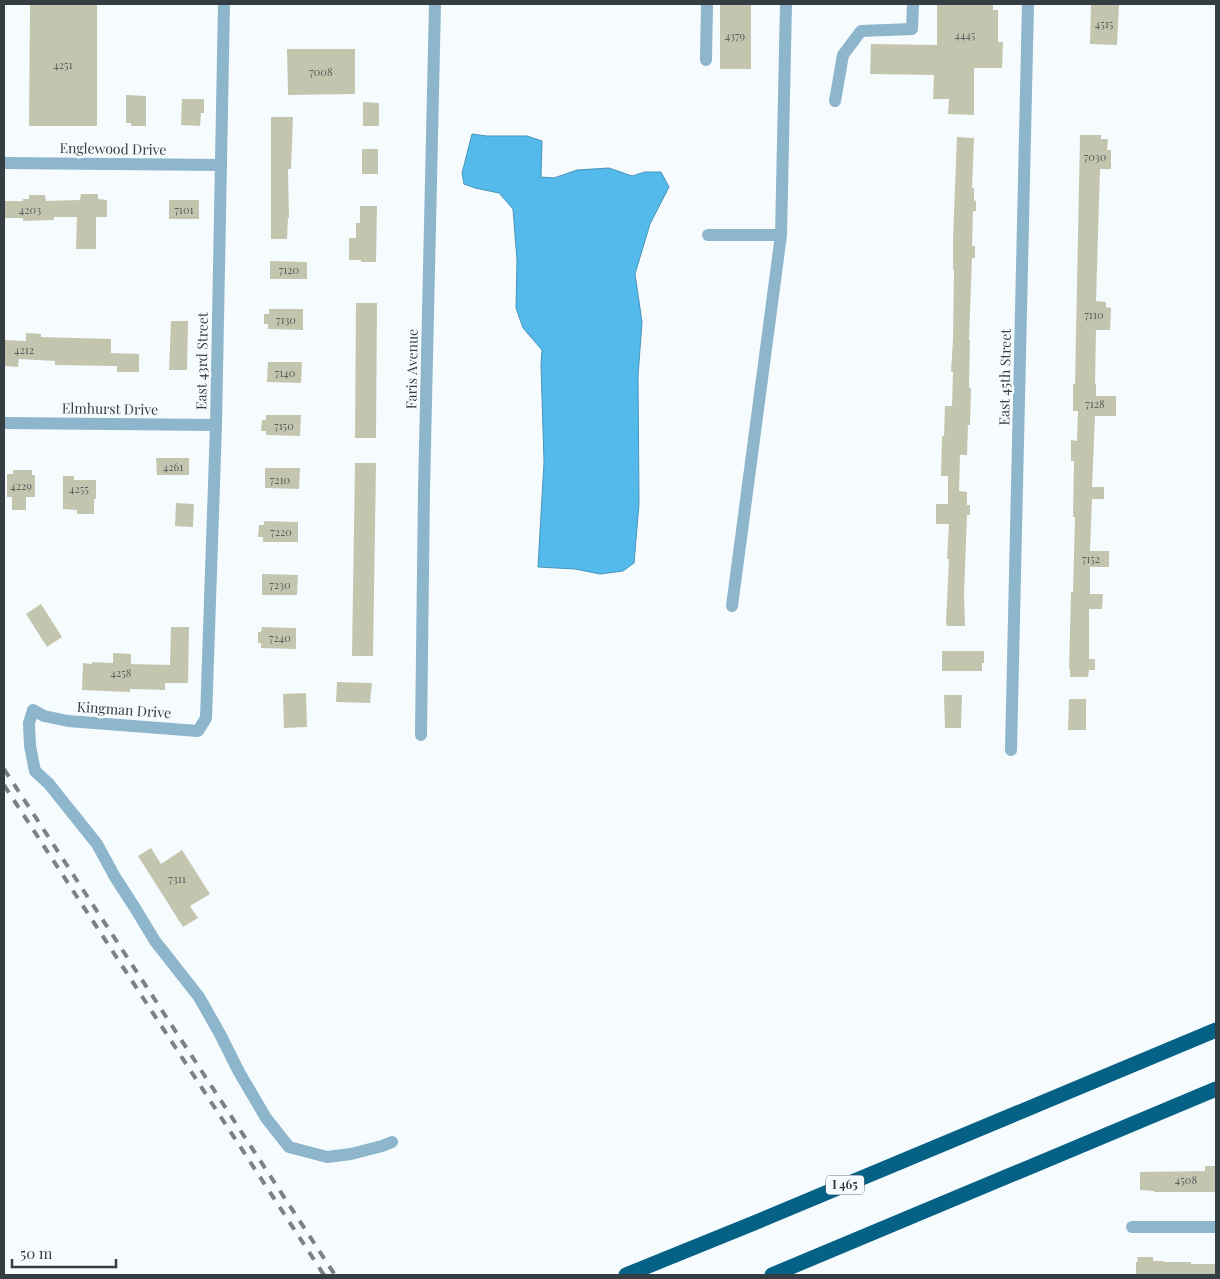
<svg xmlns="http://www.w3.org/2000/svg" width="1220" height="1279" font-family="'Playfair Display',serif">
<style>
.water{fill:#54baec;stroke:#4a94b9}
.building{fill:#c4c5af}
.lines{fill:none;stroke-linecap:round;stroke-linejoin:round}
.minor{stroke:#8db5cb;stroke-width:12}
.highway{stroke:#056286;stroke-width:15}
.rail{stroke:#7a8286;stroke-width:4;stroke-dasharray:9 9;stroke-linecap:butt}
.labels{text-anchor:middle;stroke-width:5;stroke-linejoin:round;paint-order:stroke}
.number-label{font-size:11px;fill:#585f5d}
.shield{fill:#f6fbfe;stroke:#6e767a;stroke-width:1}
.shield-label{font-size:12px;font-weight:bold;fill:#343d42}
.street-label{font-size:14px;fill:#343d42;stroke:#f6fbfe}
</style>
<rect width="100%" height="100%" fill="#f6fbfe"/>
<path class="water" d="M472,134l15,2h40l15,5 -1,36 13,1 23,-8 32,-2 23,8 13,-4h16l8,15 -19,37 -15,50 7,48 -4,54 1,128 -5,59 -11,8 -23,3 -25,-5 -37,-2 6,-105 -3,-97 1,-15 -19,-22 -7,-20 1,-48 -4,-51 -14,-16 -24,-5 -11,-4 -2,-11z"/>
<g class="building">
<path d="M30,4l67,1v121h-68z"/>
<rect x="720" y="4" width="31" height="65"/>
<path d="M937,4h56v6h5v32h5l-1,26h-28v47l-26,-1 1,-15h-16l1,-24 -64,-1 1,-30 66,1z"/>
<path d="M1091,4h28l-2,41 -27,-1z"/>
<path d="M287,49h68v45l-67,1z"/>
<path d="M126,95l20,1v30h-15v-3h-5z"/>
<path d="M182,99h22v14h-3l-1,13 -19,-1z"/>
<path d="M363,102l16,1v23h-16z"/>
<path d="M271,117h22l-2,52h-3l1,49h-1l-1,21h-16z"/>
<path d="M1080,135h21v4h7l-1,11h4v19h-11l-4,132 10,1v5l5,1 -1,22h-14l-1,54h1v12h20v20h-21l-3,71h12v12h-12l-2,52h19v16h-19v27h13l-1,15h-13v50h6v11h-6l-1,7h-18v-8h-1l2,-77h2l2,-75h-2l1,-56h-3v-21l6,1 1,-30h-5v-27h2z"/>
<path d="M957,137l17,1 -2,50h2v12l2,1v10h-3l-1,35h3v12h-3l-3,82h1l-1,48h2l-1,37h-2l-1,30h-7l-1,36 8,1v13h3v10h-3l-3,79 1,32h-18l-1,-3 3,-64h-2l2,-35h-13v-20h12v-28h-7l1,-40h2l1,-30h7l1,-34h-2l2,-33 1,-69h-1v-31z"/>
<rect x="362" y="149" width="16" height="25"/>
<path d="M81,194h17v5l9,1v17h-11v32h-20l1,-32h-23v3l-31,1v-3h-18v-17h18v-2h6v-4h16l1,6 34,-1z"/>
<rect x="169" y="200" width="30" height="19"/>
<path d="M360,206h17l-1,56h-15v-2h-12v-22h7v-15h4z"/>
<path d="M270,261l37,1v17h-37z"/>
<path d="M356,303h21l-1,135h-21z"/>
<path d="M269,309h34v21l-35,-1v-5h-4v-10h5z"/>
<path d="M171,321h17l-1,49h-18z"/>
<path d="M26,333l15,1v3l70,2v14l28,1v18h-22v-6l-62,-1v-4l-36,-2 -1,8 -14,-1v-26l22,1z"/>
<path d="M268,362h34l-1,21 -34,-1z"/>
<path d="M266,415h35l-1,21 -34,-1v-4h-5l1,-11h4z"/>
<path d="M156,458h33v17h-32z"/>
<path d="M355,463h21l-3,193h-21z"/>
<path d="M265,468h35l-1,21 -34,-1z"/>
<path d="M13,470h19v5h3v22h-9v13h-14v-13h-5v-23h6z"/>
<path d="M63,476h11v4h22v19h-2v15h-17v-4l-14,-1z"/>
<path d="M176,503l18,1 -1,23 -18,-1z"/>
<path d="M264,521l34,1v20h-35v-5h-5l1,-12h5z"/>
<path d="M262,574l36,1 -1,20h-35z"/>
<path d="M41,604l21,33 -15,10 -21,-33z"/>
<path d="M171,627h18l-1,56h-23v7l-35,-1v3l-48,-2 1,-27 9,1v-2l21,1v-10l18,1v10l39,1z"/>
<path d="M262,627l34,1v21l-35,-1v-5h-3v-11h3z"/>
<path d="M942,651h42v12h-2v8h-40z"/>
<path d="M337,682l35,1 -2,20 -34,-1z"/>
<path d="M306,693l1,34 -23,1 -1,-34z"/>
<path d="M944,695h18l-1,33h-16z"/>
<path d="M1069,699h17v31h-18z"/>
<path d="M151,848l10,16 21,-14 28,44 -20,12 8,12 -15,9 -45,-71z"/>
<path d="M1205,1166h11v26h-62v-1l-14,-1v-18l65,-1z"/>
<path d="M1137,1257h16v4h11v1h27v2h25v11h-80v-13h2z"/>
</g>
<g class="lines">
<g class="minor">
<path d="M224,4l-8,421 -10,293 -8,13 -130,-10 -24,-5 -11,-6 -4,13 1,23 5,25 14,13 48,60 18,33 20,31 20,33 44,56 21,37 19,38 27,46 23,29 38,10 24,-3 31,-8 10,-4"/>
<path d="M706,60l1,-56"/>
<path d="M835,101l8,-46 18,-24 51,-2 1,-25"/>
<path d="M4,163l217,2"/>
<path d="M708,235h73"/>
<path d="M4,423l212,2"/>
<path d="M732,606l49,-371 5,-231"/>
<path d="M421,735l3,-245 11,-486"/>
<path d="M1011,750l17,-746"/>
<path d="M1132,1227h84"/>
</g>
<g class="highway">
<path d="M626,1275l133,-54 457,-191"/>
<path d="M772,1275l444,-186"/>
</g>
<g class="rail">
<path d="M4,769l331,506"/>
<path d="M4,785l320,490"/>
</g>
</g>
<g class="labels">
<g class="number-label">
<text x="1104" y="28">4515</text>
<text x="965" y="39">4445</text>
<text x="735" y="40">4379</text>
<text x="63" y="69">4251</text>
<text x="321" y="76">7008</text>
<text x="1095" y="161">7030</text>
<text x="30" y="214">4203</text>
<text x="184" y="214">7101</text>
<text x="289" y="274">7120</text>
<text x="1094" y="319">7110</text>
<text x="286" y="324">7130</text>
<text x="24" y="354">4212</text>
<text x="285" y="377">7140</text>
<text x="1095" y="408">7128</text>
<text x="284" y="430">7150</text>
<text x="173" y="471">4261</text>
<text x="280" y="484">7210</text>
<text x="21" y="490">4229</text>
<text x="79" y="493">4255</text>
<text x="281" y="536">7220</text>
<text x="1091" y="563">7152</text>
<text x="280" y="589">7230</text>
<text x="280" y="642">7240</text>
<text x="121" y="677">4258</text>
<text x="177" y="883">7311</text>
<text x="1186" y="1184">4508</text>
</g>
<rect class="shield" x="826" y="1175.5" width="38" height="19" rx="4"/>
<g class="shield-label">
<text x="845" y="1189">I 465</text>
</g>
<g class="street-label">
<text transform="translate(113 149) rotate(1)" y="5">Englewood Drive</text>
<text transform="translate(202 361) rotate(-89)" y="5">East 43rd Street</text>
<text transform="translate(412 369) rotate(-89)" y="5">Faris Avenue</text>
<text transform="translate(1005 377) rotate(-89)" y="5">East 45th Street</text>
<text transform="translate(110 409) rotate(1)" y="5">Elmhurst Drive</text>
<text transform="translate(124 710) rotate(4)" y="5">Kingman Drive</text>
</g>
</g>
<rect width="1220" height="1279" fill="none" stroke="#343d42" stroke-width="10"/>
<path d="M12 1259v8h104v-8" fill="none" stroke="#343d42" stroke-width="2.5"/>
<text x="20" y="1259" font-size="15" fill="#343d42" stroke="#f6fbfe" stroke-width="4" paint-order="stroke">50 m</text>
</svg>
